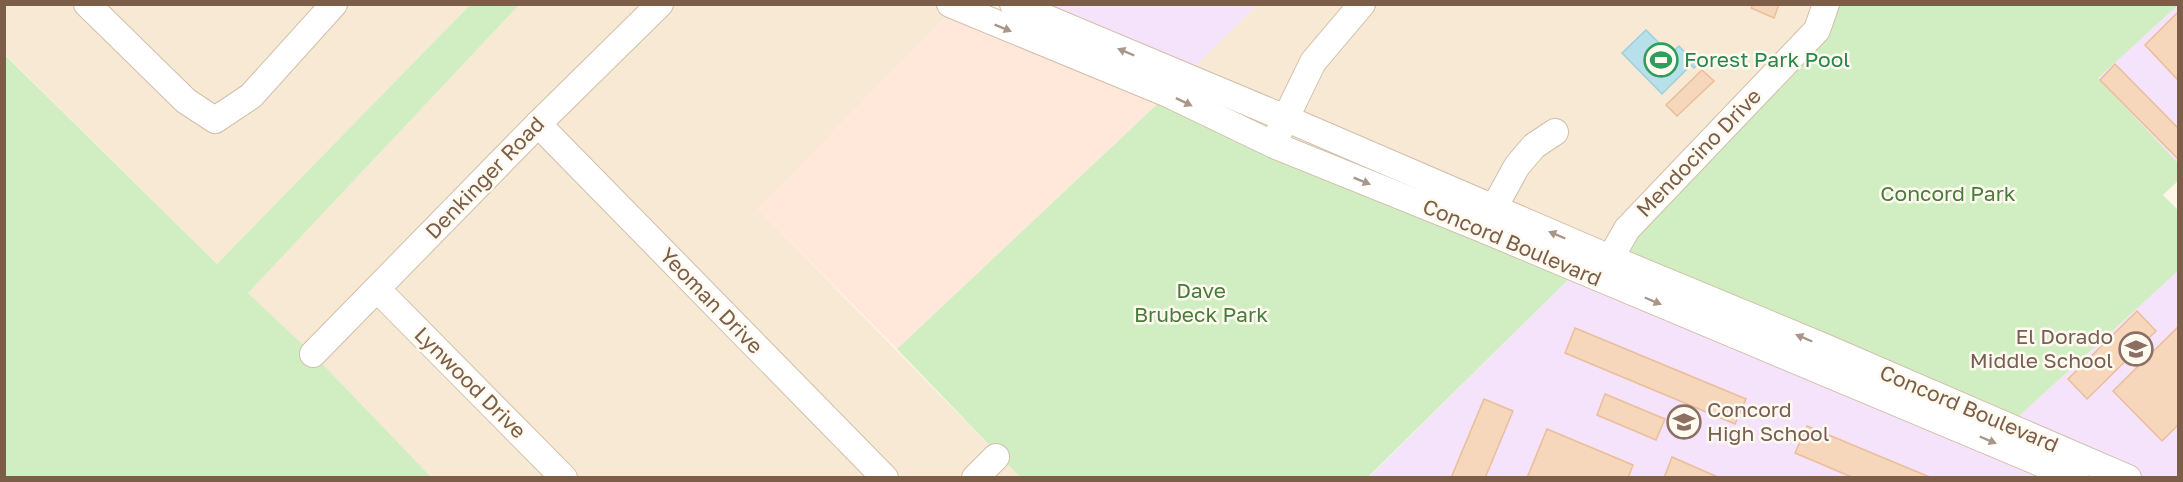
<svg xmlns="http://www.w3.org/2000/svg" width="2183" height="482" font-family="'Golos Text',sans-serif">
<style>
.residential{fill:#f7e9d4}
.commercial{fill:#ffe7da}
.education{fill:#f4e3fb}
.green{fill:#d1eec3}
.water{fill:#b8e0ea;stroke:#9dcfdd;stroke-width:1.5}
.building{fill:#f6d7bb;stroke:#ebbe9a;stroke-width:1.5}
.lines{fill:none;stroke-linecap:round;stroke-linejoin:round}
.minor-casing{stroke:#d2bfaa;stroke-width:28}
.minor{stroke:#fff;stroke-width:26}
.oneway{fill:#a99688}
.labels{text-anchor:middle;stroke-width:5;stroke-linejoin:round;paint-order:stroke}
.leisure-label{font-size:21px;fill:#27864d;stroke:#fffaef;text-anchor:start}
.street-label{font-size:21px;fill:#7b5d48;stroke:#fffaef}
.park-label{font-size:21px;fill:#4a7b3c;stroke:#fffaef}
.education-label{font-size:21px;fill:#785e54;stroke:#fffaef;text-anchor:end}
</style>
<rect width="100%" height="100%" fill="#fef6e6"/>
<g class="residential">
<path d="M4,5h466l-253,259 -212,-210z"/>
<path d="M519,5h431l5,2 -197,202 262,268h-589l-118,-123 -65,-61z"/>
<path d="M1257,5h569l-216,253 -426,-181z"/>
</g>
<path class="commercial" d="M955,7l213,87 -271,255 -139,-140z"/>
<g class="education">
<path d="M1013,5h244l-73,72z"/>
<path d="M2178,5v158l-81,-85z"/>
<path d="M1578,270l498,208h-708z"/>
<path d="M2178,271v206h-50l-121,-50z"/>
</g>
<g class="green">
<path d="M470,5h49l-271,288 65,61 118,123h-426l-1,-423 213,210z"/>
<path d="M1826,5h352l-80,73 80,85v18l-15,14 15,15v61l-171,156 -397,-169z"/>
<path d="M1168,94l410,176 -210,207h-348l-123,-128z"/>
</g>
<path class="water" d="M1646,30l24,24 9,-8 18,19 -3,3 -3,-3 -29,29 -40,-41z"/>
<g class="building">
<path d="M1753,4h26l-5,14 -23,-10z"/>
<path d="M2178,12v68l-33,-35z"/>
<path d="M2115,64l63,64v31l-78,-79z"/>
<path d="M1702,70l12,11 -37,35 -11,-11z"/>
<path d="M2137,311l19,20 -69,68 -19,-20z"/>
<path d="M2178,327v98l-16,16 -49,-50z"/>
<path d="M1575,328l171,71 -11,25 -170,-71z"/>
<path d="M1605,394l60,25 -9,21 -59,-25z"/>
<path d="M1484,399l29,12 -28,67h-34z"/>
<path d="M1807,426l125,52h-78l-59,-25z"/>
<path d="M1547,429l86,36 -5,13h-101z"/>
<path d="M1672,457l48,21h-56z"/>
</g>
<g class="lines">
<defs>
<g id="minor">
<path d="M87,4l99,97 29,19 36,-24 83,-92"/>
<path d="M950,4l218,90 106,51 208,84 594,249"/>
<path d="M1013,4l272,114 325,140 210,87 308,133"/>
<path d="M538,124l347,354"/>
<path d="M1278,134l35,-72 49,-58"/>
<path d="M1485,224l32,-58 17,-20 21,-14"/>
<path d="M1603,271l24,-42 190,-199 9,-26"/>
<path d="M377,289l187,189"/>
<path d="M313,354l225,-230 122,-120"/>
<path d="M975,478l21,-21"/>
</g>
</defs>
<use href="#minor" class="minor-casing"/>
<use href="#minor" class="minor"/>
</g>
<defs><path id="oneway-solid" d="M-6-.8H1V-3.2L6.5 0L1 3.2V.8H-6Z" transform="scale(1.5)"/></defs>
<g class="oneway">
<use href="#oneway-solid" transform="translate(1003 28) rotate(22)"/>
<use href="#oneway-solid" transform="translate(1126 52) rotate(-157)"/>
<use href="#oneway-solid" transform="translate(1184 102) rotate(26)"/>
<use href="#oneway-solid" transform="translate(1362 181) rotate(22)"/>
<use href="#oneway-solid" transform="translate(1557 235) rotate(-157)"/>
<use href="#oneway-solid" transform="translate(1653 301) rotate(23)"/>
<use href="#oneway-solid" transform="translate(1804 338) rotate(-157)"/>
<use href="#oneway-solid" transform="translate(1988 440) rotate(23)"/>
</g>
<defs>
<symbol id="stadium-ring" viewBox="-11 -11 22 22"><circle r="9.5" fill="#fffaef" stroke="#2e9e5b" stroke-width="1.5"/><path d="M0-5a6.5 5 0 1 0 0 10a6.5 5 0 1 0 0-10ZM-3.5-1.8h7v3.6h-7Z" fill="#2e9e5b"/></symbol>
<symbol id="school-ring" viewBox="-11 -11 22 22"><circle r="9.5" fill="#fffaef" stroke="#8d6e63" stroke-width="1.5"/><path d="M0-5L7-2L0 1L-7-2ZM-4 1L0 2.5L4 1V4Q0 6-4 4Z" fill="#8d6e63"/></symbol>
</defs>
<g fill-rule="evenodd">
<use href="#stadium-ring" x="1642" y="41" width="38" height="38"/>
<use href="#school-ring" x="2117" y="330" width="38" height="38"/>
<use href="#school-ring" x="1665" y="403" width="38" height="38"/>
</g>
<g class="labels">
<g class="leisure-label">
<text x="1684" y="67">Forest Park Pool</text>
</g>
<g class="street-label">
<text transform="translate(1699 153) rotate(-46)" y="7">Mendocino Drive</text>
<text transform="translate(485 178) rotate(-46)" y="7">Denkinger Road</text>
<text transform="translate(1512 243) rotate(23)" y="7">Concord Boulevard</text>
<text transform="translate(711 301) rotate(46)" y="7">Yeoman Drive</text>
<text transform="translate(470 383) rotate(45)" y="7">Lynwood Drive</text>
<text transform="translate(1969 409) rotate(23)" y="7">Concord Boulevard</text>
</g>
<g class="park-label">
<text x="1948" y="201">Concord Park</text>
<text x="1201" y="298">Dave<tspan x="1201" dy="24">Brubeck Park</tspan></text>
</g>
<g class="education-label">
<text x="2113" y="344">El Dorado<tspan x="2113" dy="24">Middle School</tspan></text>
<text x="1707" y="417" text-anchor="start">Concord<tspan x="1707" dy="24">High School</tspan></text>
</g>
</g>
<rect width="2183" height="482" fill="none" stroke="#7b5d48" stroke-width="12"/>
</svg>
